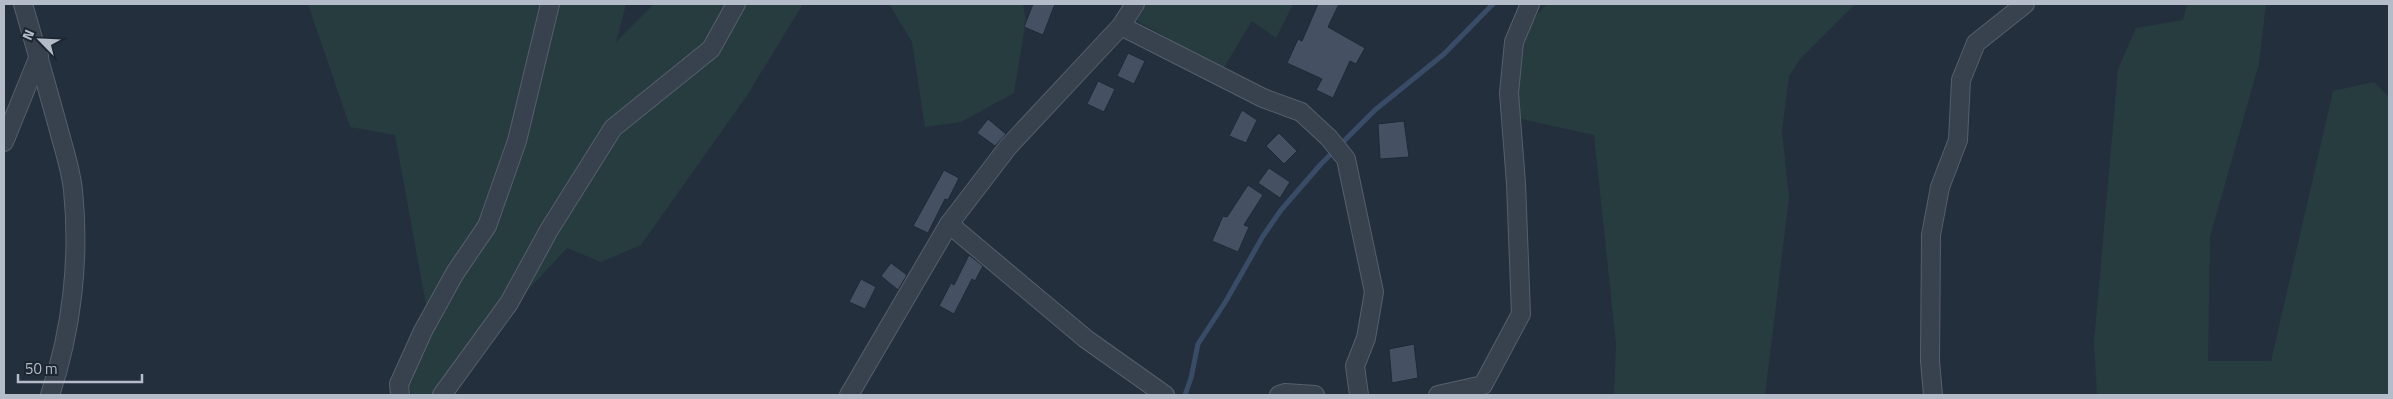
<svg xmlns="http://www.w3.org/2000/svg" width="2393" height="399" font-family="'Titillium Web',sans-serif">
<style>
.green{fill:#263c3f}
.lines{fill:none;stroke-linecap:round;stroke-linejoin:round}
.stream{stroke:#394c67;stroke-width:5}
.building{fill:#455162;stroke:#1f2835}
.minor-casing{stroke:#565f6c;stroke-width:20}
.minor{stroke:#38414e;stroke-width:18}
</style>
<rect width="100%" height="100%" fill="#242f3e"/>
<g class="green">
<path d="M308,4h318l-10,38 38,-38h149l-57,93 -105,148 -40,17 -34,-14 -136,147h-20l-5,-27 20,-63 -31,-170 -45,-8z"/>
<path d="M889,4h134l3,17 -12,72 -53,29 -36,5 -13,-85z"/>
<path d="M1147,4h146l-17,34 -24,-17 -29,48 -86,-48z"/>
<path d="M1547,4h308l-54,54 -12,18 -7,55 7,67 -24,197h-151l2,-51 -22,-209 -90,-20 20,-87z"/>
<path d="M2187,4h79l-7,60 -49,173 -2,124h63l62,-270 41,-9 15,15v298h-292l-3,-53 24,-273 18,-41 47,-8z"/>
</g>
<g class="lines">
<path class="stream" d="M1185,395l6,-17 7,-34 28,-43 37,-65 18,-26 40,-46 54,-54 69,-56 49,-50"/>
</g>
<g class="building">
<path d="M1033,4h22l-12,31 -19,-8z"/>
<path d="M1318,4h21l-11,23 37,21 -9,16 -6,-3 -17,37 -17,-8 6,-11 -35,-16 11,-24 4,2z"/>
<path d="M1128,53l17,8 -11,23 -17,-8z"/>
<path d="M1098,81l17,8 -11,23 -17,-8z"/>
<path d="M1242,110l15,10 -11,23 -17,-7z"/>
<path d="M988,119l18,15 -11,12 -18,-13z"/>
<path d="M1404,121l5,36 -29,2 -2,-35z"/>
<path d="M1279,133l18,18 -13,13 -18,-18z"/>
<path d="M1269,168l21,14 -10,16 -22,-15z"/>
<path d="M944,170l15,8 -11,22 -3,-1 -17,34 -15,-7z"/>
<path d="M1248,185l15,10 -19,30 5,2 -11,25 -26,-11 11,-25 4,1z"/>
<path d="M969,255l14,11 -8,15 -3,-2 -18,35 -15,-8 12,-23 3,2z"/>
<path d="M891,263l16,12 -9,15 -17,-14z"/>
<path d="M861,279l15,8 -11,22 -16,-7z"/>
<path d="M1414,344l4,34 -26,5 -3,-34z"/>
</g>
<g class="lines">
<defs>
<g id="minor">
<path d="M23,4c13,45 26,89 38,134 5,17 10,34 12,52 7,68 -1,140 -23,205"/>
<path d="M1121,26l142,72 38,14 28,26 17,21 28,133 -8,46 -11,28 4,29"/>
<path d="M4,142l35,-86"/>
<path d="M949,224l137,115 79,56"/>
<path d="M400,395l-1,-11 24,-53 32,-58 32,-47 30,-85 33,-137"/>
<path d="M442,395l67,-92 40,-73 64,-102 98,-79 25,-45"/>
<path d="M849,395l100,-171 59,-77 113,-121 14,-22"/>
<path d="M1279,395l6,-2 30,2"/>
<path d="M1438,395l45,-10 38,-71 -5,-131 -7,-90 5,-51 16,-38"/>
<path d="M1933,395l-3,-34 1,-126 9,-48 18,-47 3,-60 15,-37 49,-39"/>
</g>
</defs>
<use href="#minor" class="minor-casing"/>
<use href="#minor" class="minor"/>
</g>
<rect width="2393" height="399" fill="none" stroke="#b4bcc9" stroke-width="10"/>
<g transform="translate(40 40) rotate(294)" stroke="#1d2633" stroke-width="4" paint-order="stroke">
<path d="M0-4L9 19L0 12L-9 19Z" fill="#b4bcc9"/>
<text y="-8" font-size="14" font-weight="bold" text-anchor="middle" fill="#b4bcc9">N</text>
</g>
<path d="M18 374v8h124v-8" fill="none" stroke="#b4bcc9" stroke-width="2.5"/>
<text x="25" y="374" font-size="15" fill="#b4bcc9" stroke="#1d2633" stroke-width="4" paint-order="stroke">50 m</text>
</svg>
